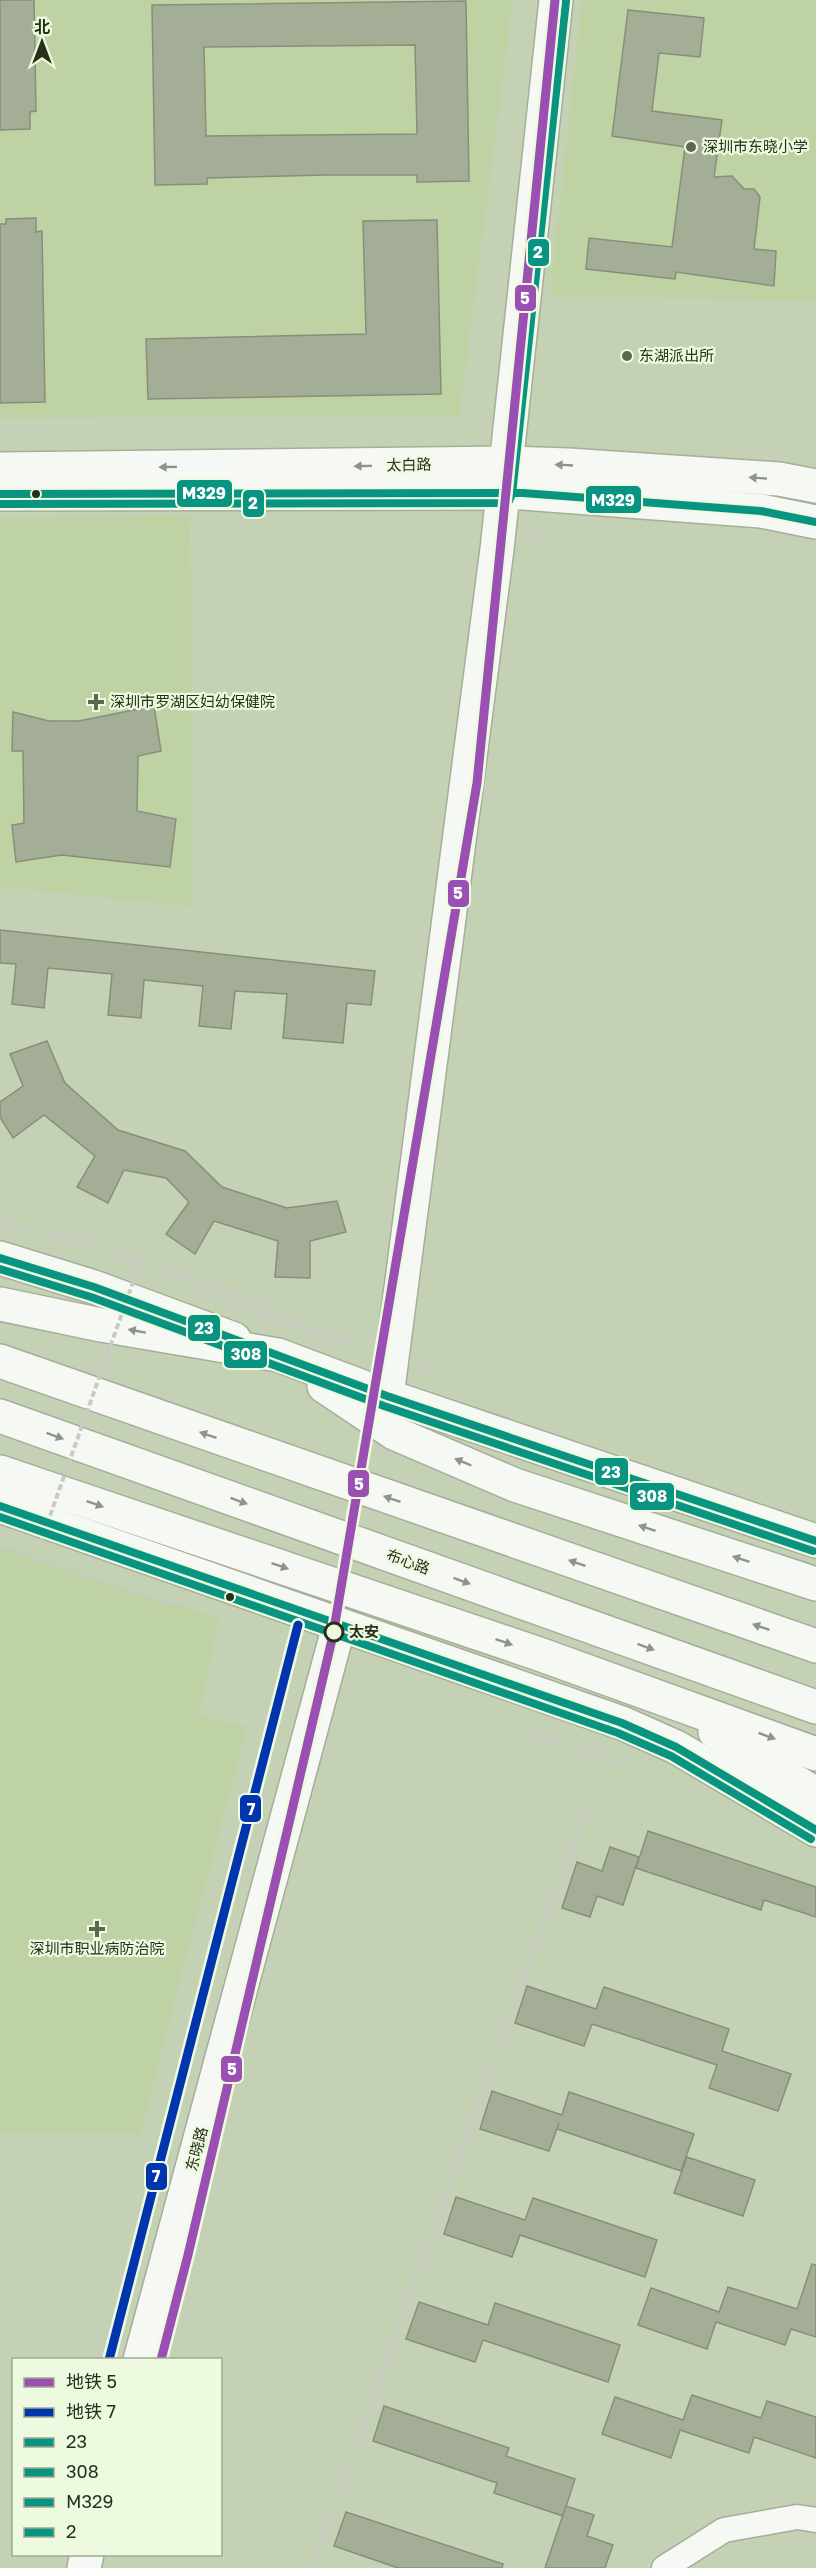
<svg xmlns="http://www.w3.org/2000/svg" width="816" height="2568" font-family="'Golos Text','Noto Sans SC',sans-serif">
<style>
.built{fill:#bed2a4}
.building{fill:#a4ae97;stroke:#868f79;stroke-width:1.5;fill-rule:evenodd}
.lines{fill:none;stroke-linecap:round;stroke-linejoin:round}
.street-casing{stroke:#a5ae98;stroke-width:27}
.secondary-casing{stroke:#a5ae98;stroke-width:36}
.primary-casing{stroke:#a5ae98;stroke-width:36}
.highway-casing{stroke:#a5ae98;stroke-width:36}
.path{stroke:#c8cbc3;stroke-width:4;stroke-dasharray:6 3;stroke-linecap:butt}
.street{stroke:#f6f8f4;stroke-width:24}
.secondary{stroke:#f6f8f4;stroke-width:33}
.primary{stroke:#f6f8f4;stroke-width:33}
.highway{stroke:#f6f8f4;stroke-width:33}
.path-bridge{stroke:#c8cbc3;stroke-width:4;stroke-dasharray:6 3;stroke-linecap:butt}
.bus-1-casing{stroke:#eefadf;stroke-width:12}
.bus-2-casing{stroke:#eefadf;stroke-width:12}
.bus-3-casing{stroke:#eefadf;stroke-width:12}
.bus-4-casing{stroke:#eefadf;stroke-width:12}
.bus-1{stroke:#099482;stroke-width:8}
.bus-2{stroke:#099482;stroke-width:8}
.bus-3{stroke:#099482;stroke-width:8}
.bus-4{stroke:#099482;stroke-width:8}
.metro-1-casing{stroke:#eefadf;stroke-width:14}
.metro-2-casing{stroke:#eefadf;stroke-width:14}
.metro-1{stroke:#9950b2;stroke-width:9}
.metro-2{stroke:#0035ad;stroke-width:9}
.oneway{fill:#8e9488}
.poi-dot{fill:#5e6851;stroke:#eefadf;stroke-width:2}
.bus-dot{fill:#27301b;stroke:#eefadf;stroke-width:2}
.stop-dot{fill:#eefadf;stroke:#27301b;stroke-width:3}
.labels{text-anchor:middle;stroke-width:4.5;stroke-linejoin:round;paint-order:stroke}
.poi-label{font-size:15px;fill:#27301b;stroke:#eefadf;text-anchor:start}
.street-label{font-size:15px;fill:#27301b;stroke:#eefadf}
.stop-label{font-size:15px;font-weight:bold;fill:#27301b;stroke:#eefadf;text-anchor:start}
.line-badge{stroke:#eefadf;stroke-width:2}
.badge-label{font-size:16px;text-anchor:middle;font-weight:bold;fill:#fff}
</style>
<rect width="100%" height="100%" fill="#c5d1b5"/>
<g class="built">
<path d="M0,0h513l-54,416 -459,2z"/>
<path d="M582,0h234v301l-266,-6z"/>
<path d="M190,516l3,391 -193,-21v-368z"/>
<path d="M0,1544l219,75 -20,97 48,10 -107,407h-140z"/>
</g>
<g class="building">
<path d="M0,0h34l2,111 -6,1v17l-30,1z"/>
<path d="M466,1l3,180 -52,1v-7h-91l-119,3v6l-52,1 -3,-180zM415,45l2,89 -211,2 -2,-89z"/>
<path d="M628,10l76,8 -4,39 -41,-4 -7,58 70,9 -8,57 18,-1 12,13h10l6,8 -6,52 22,2 -2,35 -98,-14 -1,7 -89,-10 3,-31 83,9 13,-100 -73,-11z"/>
<path d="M36,218v14l6,-1 3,171 -45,1v-179h6v-5z"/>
<path d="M437,220l4,174 -293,5 -2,-60 220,-5 -3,-113z"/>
<path d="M154,706l7,45 -23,5 -1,55 39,8 -6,48 -108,-12 -46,7 -4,-37 12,-2 -1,-72h-11l1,-39 36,9h30z"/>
<path d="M0,930l375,41 -4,34 -24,-2 -4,40 -60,-5 4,-44 -52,-3 -4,38 -32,-3 4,-40 -59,-6 -3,38 -33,-3 4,-41 -64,-6 -4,40 -32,-4 4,-40 -16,-1z"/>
<path d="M47,1041l18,42 53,47 67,21 37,36 65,21 50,-7 9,31 -36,9v37l-35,-1 3,-36 -64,-20 -19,33 -29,-20 23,-32 -23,-24 -42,-8 -16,33 -31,-16 18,-31 -51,-41 -31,23 -13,-21v-15l23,-16 -13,-32z"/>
<path d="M648,1831l168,56v30l-52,-17 -3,10 -125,-42z"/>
<path d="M610,1847l29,10 -16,48 -26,-9 -7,21 -28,-9 15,-46 25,9z"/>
<path d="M527,1986l69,23 8,-22 125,42 -7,22 69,23 -13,37 -69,-23 8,-23 -125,-41 -8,22 -69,-23z"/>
<path d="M492,2091l70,24 7,-23 125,42 -13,37 -124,-42 2,-6 -10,28 -69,-22z"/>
<path d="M687,2157l68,23 -12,36 -69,-23z"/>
<path d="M456,2197l69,23 8,-22 124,42 -12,37 -125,-42 -8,22 -68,-23z"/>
<path d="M812,2264l4,1v72l-25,-8 -6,16 -69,-23 -9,27 -69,-24 13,-37 68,24 9,-25 69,22z"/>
<path d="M419,2302l69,23 7,-22 125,42 -12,37 -125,-42 -8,22 -69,-23z"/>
<path d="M692,2395l69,23 6,-17 49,16v41l-62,-21 -5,16 -69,-23 -9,28 -69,-24 13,-37 68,23z"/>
<path d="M384,2406l125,42 -3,8 69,23 -12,37 -69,-23 3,-10 -124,-42z"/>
<path d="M566,2506l28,9 -7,21 26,9 -8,23h-60z"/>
<path d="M346,2512l157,52 -1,4h-104l-64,-22z"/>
</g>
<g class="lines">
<defs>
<path id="street" d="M664,2568l60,-38 73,-13 19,3"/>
<g id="secondary">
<path d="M0,469l506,-6 62,2 211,14 37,7"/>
<path d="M0,494l523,-1 238,18 55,11"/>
<path d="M387,1396l110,-847 59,-549"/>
<path d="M140,2360l199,-734"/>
<path d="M84,2568l3,-14"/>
</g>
<path id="primary" d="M0,1258l94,29 140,52"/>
<g id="highway">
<path d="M0,1304l101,21 177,30 109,41 429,145"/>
<path d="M0,1361l816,285"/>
<path d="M324,1386l70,47 121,52 301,99"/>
<path d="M0,1416l816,291"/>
<path d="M0,1472l539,182 277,100"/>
<path d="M0,1506l622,217 54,24 140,83"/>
<path d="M715,1732l101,62"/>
</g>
</defs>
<use href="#street" class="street-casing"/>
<use href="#secondary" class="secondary-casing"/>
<use href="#primary" class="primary-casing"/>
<use href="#highway" class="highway-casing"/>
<g class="path">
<path d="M529,542l27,-16"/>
<path d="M0,1223l45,15"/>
<path d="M50,1240l11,-7 203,71 10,13"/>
<path d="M196,1291l145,50 11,-1 13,-6"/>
<path d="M421,1363l24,20"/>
<path d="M661,1453l13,4 -1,6"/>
<path d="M0,1545l165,58h19"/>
<path d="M531,1722l2,11 89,30 4,-6"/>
<path d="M313,2568l223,-627 51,-132"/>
</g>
<use href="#street" class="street"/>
<use href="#secondary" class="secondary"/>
<use href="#primary" class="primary"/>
<use href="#highway" class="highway"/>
<path class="path-bridge" d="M41,1541l100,-281"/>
<defs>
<g id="bus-1">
<path d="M0,1258l94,29 293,109 429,145"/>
<path d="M0,1506l622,217 54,24 140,83"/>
</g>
<g id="bus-2">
<path d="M0,1269l91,28 293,109 429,145"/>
<path d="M0,1517l618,216 53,23 140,83"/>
</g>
<path id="bus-3" d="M0,494l523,-1 238,18 55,11"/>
<path id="bus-4" d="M0,504l502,-1 7,-2 3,-7 54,-493"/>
</defs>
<use href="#bus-1" class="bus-1-casing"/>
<use href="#bus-2" class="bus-2-casing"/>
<use href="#bus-3" class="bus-3-casing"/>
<use href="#bus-4" class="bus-4-casing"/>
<use href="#bus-1" class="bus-1"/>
<use href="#bus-2" class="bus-2"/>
<use href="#bus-3" class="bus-3"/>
<use href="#bus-4" class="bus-4"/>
<defs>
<path id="metro-1" d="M161,2360l27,-105 145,-620 144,-852 78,-783"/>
<path id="metro-2" d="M109,2360l189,-735"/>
</defs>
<use href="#metro-1" class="metro-1-casing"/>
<use href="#metro-2" class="metro-2-casing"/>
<use href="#metro-1" class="metro-1"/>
<use href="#metro-2" class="metro-2"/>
</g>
<defs><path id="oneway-solid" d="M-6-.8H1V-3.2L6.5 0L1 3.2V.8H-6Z" transform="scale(1.5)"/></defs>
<g class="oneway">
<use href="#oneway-solid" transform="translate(564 465) rotate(-177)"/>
<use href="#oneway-solid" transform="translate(363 466) rotate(179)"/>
<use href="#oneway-solid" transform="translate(168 467) rotate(179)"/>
<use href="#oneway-solid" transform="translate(758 478) rotate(-176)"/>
<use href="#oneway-solid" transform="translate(137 1331) rotate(-170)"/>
<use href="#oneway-solid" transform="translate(208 1435) rotate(-161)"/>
<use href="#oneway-solid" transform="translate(55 1436) rotate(20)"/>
<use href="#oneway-solid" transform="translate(463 1462) rotate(-157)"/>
<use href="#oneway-solid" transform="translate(392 1499) rotate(-161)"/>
<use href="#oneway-solid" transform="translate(239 1501) rotate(20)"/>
<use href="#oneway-solid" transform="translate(95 1504) rotate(19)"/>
<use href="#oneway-solid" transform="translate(647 1528) rotate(-162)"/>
<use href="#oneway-solid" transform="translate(741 1559) rotate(-162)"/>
<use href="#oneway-solid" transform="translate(577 1563) rotate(-161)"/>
<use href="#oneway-solid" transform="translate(280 1566) rotate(19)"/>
<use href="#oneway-solid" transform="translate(462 1581) rotate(20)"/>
<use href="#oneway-solid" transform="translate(761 1627) rotate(-161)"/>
<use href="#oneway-solid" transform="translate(504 1642) rotate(19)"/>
<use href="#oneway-solid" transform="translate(646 1647) rotate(20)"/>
<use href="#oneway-solid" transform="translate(767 1736) rotate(20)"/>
</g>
<g class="poi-dot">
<circle cx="691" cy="147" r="6"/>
<circle cx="627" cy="356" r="6"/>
<path d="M93 693h6v6h6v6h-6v6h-6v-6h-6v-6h6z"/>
<path d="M94 1920h6v6h6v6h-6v6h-6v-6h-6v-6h6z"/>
</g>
<g class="bus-dot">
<circle cx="36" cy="494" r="5"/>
<circle cx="230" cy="1597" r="5"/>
</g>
<circle class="stop-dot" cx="334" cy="1632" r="9"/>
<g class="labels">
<g class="poi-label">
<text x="703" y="152">深圳市东晓小学</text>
<text x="639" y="361">东湖派出所</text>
<text x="110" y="707">深圳市罗湖区妇幼保健院</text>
<text x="97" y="1954" text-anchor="middle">深圳市职业病防治院</text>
</g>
<g class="street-label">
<text transform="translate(409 465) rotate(-1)" y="5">太白路</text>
<text transform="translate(408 1562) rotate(20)" y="5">布心路</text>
<text transform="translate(197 2149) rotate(-75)" y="5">东晓路</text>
</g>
<g class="stop-label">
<text x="349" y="1637">太安</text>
</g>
</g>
<g class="line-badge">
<rect x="527" y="238" width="23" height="29" rx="6" fill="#099482"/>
<rect x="514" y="284" width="23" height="28" rx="6" fill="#9950b2"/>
<rect x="176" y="479" width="57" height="29" rx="6" fill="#099482"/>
<rect x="585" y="485" width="57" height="29" rx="6" fill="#099482"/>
<rect x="242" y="489" width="23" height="29" rx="6" fill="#099482"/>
<rect x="447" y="879" width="23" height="29" rx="6" fill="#9950b2"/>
<rect x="187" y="1314" width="34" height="28" rx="6" fill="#099482"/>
<rect x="223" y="1340" width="45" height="29" rx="6" fill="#099482"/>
<rect x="594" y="1457" width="35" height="29" rx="6" fill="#099482"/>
<rect x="347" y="1469" width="23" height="29" rx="6" fill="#9950b2"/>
<rect x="629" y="1482" width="46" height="29" rx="6" fill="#099482"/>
<rect x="239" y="1794" width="23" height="29" rx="6" fill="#0035ad"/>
<rect x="220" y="2055" width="23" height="28" rx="6" fill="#9950b2"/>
<rect x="145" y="2162" width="23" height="29" rx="6" fill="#0035ad"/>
</g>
<g class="badge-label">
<text x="538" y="258">2</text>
<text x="525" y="304">5</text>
<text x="204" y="499">M329</text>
<text x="613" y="506">M329</text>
<text x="253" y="509">2</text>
<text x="458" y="899">5</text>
<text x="204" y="1334">23</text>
<text x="246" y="1360">308</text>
<text x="611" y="1478">23</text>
<text x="359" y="1490">5</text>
<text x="652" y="1502">308</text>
<text x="251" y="1815">7</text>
<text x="232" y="2075">5</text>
<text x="156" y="2182">7</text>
</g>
<rect x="12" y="2358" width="210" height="198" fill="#eefadf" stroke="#9ea991" stroke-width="1.5"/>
<rect x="24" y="2378" width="30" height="9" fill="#9950b2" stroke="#9ea991" stroke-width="1.5"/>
<text x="66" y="2388" font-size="18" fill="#27301b">地铁 5</text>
<rect x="24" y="2408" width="30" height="9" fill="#0035ad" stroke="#9ea991" stroke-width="1.5"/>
<text x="66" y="2418" font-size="18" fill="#27301b">地铁 7</text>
<rect x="24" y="2438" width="30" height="9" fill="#099482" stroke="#9ea991" stroke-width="1.5"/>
<text x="66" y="2448" font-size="18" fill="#27301b">23</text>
<rect x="24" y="2468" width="30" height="9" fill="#099482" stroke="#9ea991" stroke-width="1.5"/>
<text x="66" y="2478" font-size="18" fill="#27301b">308</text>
<rect x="24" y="2498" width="30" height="9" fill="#099482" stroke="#9ea991" stroke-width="1.5"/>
<text x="66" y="2508" font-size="18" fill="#27301b">M329</text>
<rect x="24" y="2528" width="30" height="9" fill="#099482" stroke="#9ea991" stroke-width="1.5"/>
<text x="66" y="2538" font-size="18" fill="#27301b">2</text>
<g transform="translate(42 42)" stroke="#eefadf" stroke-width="4.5" paint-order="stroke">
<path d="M0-4.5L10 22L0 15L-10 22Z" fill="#27301b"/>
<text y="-9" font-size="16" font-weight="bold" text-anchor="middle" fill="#27301b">北</text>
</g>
</svg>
